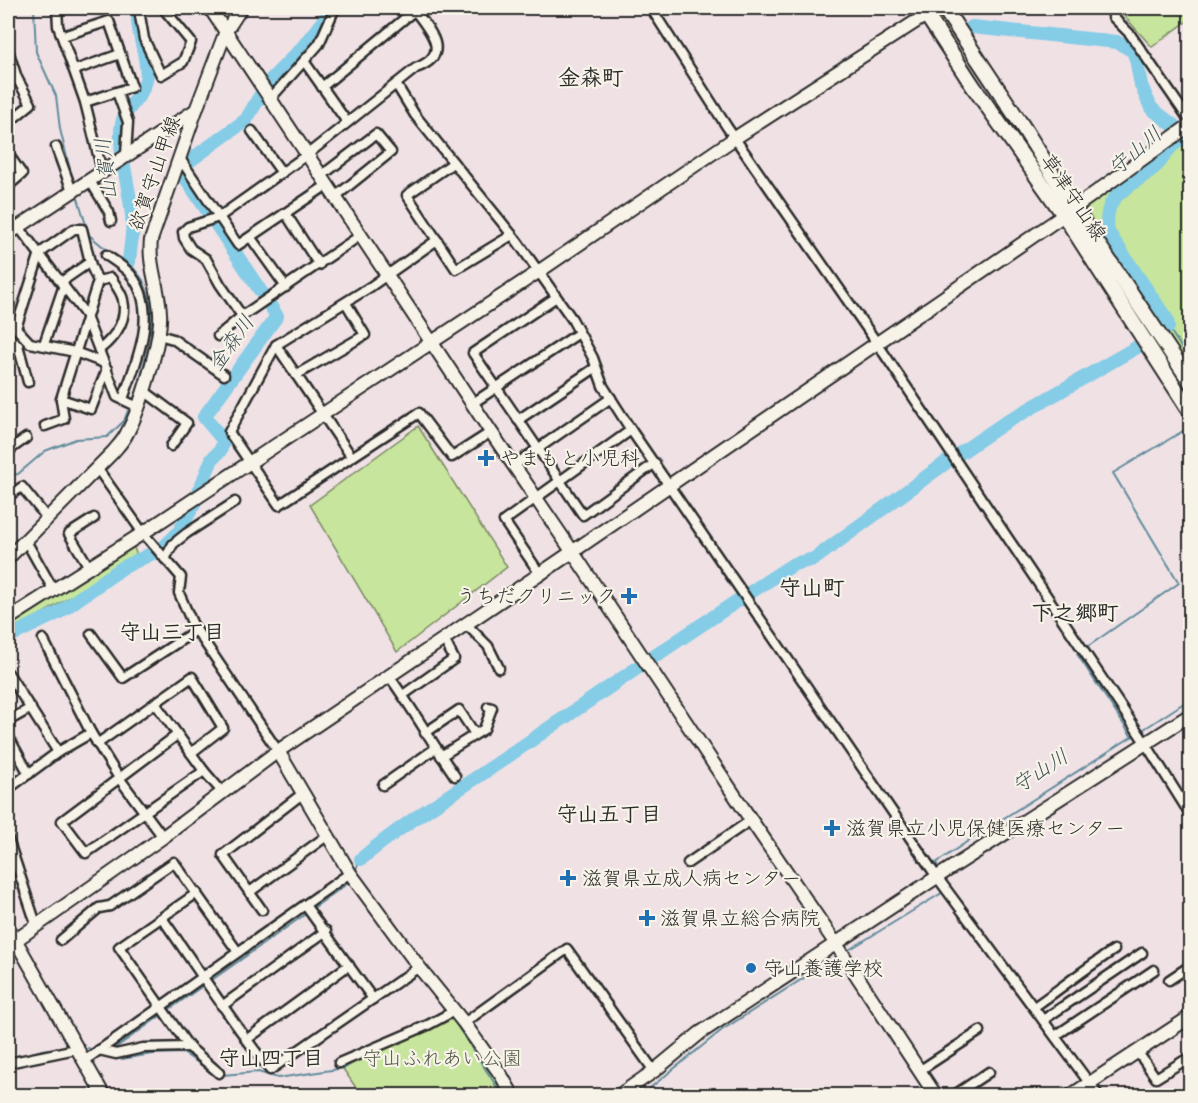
<svg xmlns="http://www.w3.org/2000/svg" width="1198" height="1103" font-family="'Playpen Sans','Klee One',sans-serif">
<style>
.green{fill:#c7e59c;stroke:#798864;stroke-width:1.5}
.lines{fill:none;stroke-linecap:round;stroke-linejoin:round}
.stream{stroke:#618c9b;stroke-width:2}
.river{stroke:#85cce6;stroke-width:14}
.street-casing{stroke:#2b2b2b;stroke-width:13}
.secondary-casing{stroke:#2b2b2b;stroke-width:16}
.primary-casing{stroke:#2b2b2b;stroke-width:18}
.street{stroke:#f7f3e8;stroke-width:8}
.secondary{stroke:#f7f3e8;stroke-width:12}
.primary{stroke:#f7f3e8;stroke-width:14}
.poi-dot{fill:#1f6fb2;stroke:#f7f3e8;stroke-width:2}
.labels{text-anchor:middle;stroke-width:4.5;stroke-linejoin:round;paint-order:stroke}
.street-label{font-size:20px;fill:#2b2b2b;stroke:#f7f3e8}
.poi-label{font-size:20px;fill:#2b2b2b;stroke:#f7f3e8;text-anchor:start}
.park-label{font-size:20px;fill:#525a47;stroke:#f7f3e8}
.water-label{font-size:21px;font-style:italic;fill:#42535a;stroke:#f7f3e8}
.neighbourhood-label{font-size:21px;font-weight:bold;fill:#2b2b2b;stroke:#f7f3e8}
.quarter-label{font-size:22px;font-weight:bold;fill:#2b2b2b;stroke:#f7f3e8}
</style>
<rect width="100%" height="100%" fill="#f0e1e5"/>
<filter id="ink" filterUnits="userSpaceOnUse"><feTurbulence type="fractalNoise" baseFrequency=".0167" numOctaves="2"/><feDisplacementMap in="SourceGraphic" scale="12" xChannelSelector="R" yChannelSelector="G"/><feConvolveMatrix kernelMatrix="1 2 1 2 8 2 1 2 1" color-interpolation-filters="sRGB"/></filter>
<g filter="url(#ink)">
<g class="green">
<path d="M1117,8h73v11l-38,28z"/>
<path d="M1190,134v235l-105,-160z"/>
<path d="M418,426l89,141 -110,85 -87,-147z"/>
<path d="M133,545l4,11 -129,79v-10z"/>
<path d="M454,1011l59,84h-152l-22,-32z"/>
</g>
<g class="lines">
<g class="stream">
<path d="M34,8l2,44 20,44 4,33 12,49"/>
<path d="M77,195l12,40 24,20 16,7 14,18 8,21v35l-13,52 -5,12"/>
<path d="M8,249c4,13 4,26 0,40"/>
<path d="M1168,327l22,34"/>
<path d="M8,370l1,8 -1,11"/>
<path d="M8,476l10,-2 27,-23 31,-12 31,-2 17,-16 6,-16"/>
<path d="M1141,731l49,-32"/>
<path d="M1132,737l-55,-83 102,-71 -66,-110 75,-45"/>
<path d="M940,870l-4,-7 35,-24 165,-105"/>
<path d="M354,873l7,-14"/>
<path d="M945,878l5,10"/>
<path d="M312,909l39,-28"/>
<path d="M847,951l98,-60"/>
<path d="M209,982l98,-69"/>
<path d="M167,1011l37,-26"/>
<path d="M436,1025l16,-7 51,78"/>
<path d="M88,1048l2,1"/>
<path d="M111,1051l52,-37"/>
<path d="M101,1055l20,4 32,-5 30,-1 29,19"/>
<path d="M19,1057l23,-7 18,-2"/>
<path d="M222,1075l36,-3 20,6 67,-10 14,-9"/>
<path d="M653,1096l-3,-8 72,-58 118,-75"/>
</g>
<g class="river">
<path d="M972,27l145,15 16,9 3,8 5,26 10,23 35,27"/>
<path d="M129,262c1,-15 5,-31 3,-46 -2,-27 -12,-56 -11,-83 0,-26 20,-31 25,-53 4,-19 -9,-43 -8,-64"/>
<path d="M8,637l50,-24 64,-45 41,-20 16,-16 15,-28 18,-45 8,-8 4,-10 -20,-24 73,-101 -96,-145 7,-9 58,-42 21,-36 35,-36 24,-31 2,-9"/>
<path d="M361,859c46,-39 97,-68 146,-102 95,-65 190,-131 287,-193l20,-5 130,-95 59,-40 150,-86 15,-11 -1,-7 -59,-88c-7,-41 25,-44 49,-67 5,-5 9,-13 14,-18 6,-6 13,-10 19,-14"/>
</g>
<defs>
<g id="street">
<path d="M57,8l1,18 27,76 17,69"/>
<path d="M143,8l-4,2 5,29 17,36 22,-13 8,-20 -28,-34"/>
<path d="M651,8l76,119 150,216 269,401 44,70"/>
<path d="M8,11v8"/>
<path d="M1113,17l17,17 60,87"/>
<path d="M63,36l46,-15 23,66 -47,15"/>
<path d="M8,50l9,28 14,26 -23,19"/>
<path d="M304,61l43,61"/>
<path d="M75,70l45,-16"/>
<path d="M8,84l9,-6"/>
<path d="M396,84l19,31 102,126 55,78 21,39 10,28 28,44 306,447 162,219"/>
<path d="M322,87l93,-77"/>
<path d="M117,92l11,30 -2,33"/>
<path d="M270,99l49,-55 16,-36"/>
<path d="M252,131l30,42"/>
<path d="M56,147l16,44"/>
<path d="M8,154l14,20 -14,12"/>
<path d="M179,157l59,88 89,-60"/>
<path d="M453,163l-46,32 49,74 56,-34"/>
<path d="M321,176l55,-42 15,18 -56,45"/>
<path d="M89,179l20,33 2,9"/>
<path d="M286,214l33,51"/>
<path d="M8,223l4,8"/>
<path d="M18,226l67,88 32,83 21,10"/>
<path d="M251,238l35,49"/>
<path d="M437,240l-67,47 -94,58 -47,87 50,73 140,-92 33,44 39,-25"/>
<path d="M106,255c8,6 19,12 25,20 29,36 5,87 -8,124"/>
<path d="M98,281l13,-3c4,6 11,15 12,22 5,21 -9,38 -24,50"/>
<path d="M61,282l29,-20"/>
<path d="M555,298l-82,55 110,162 72,-52"/>
<path d="M242,316l-22,-32 -14,-25 -15,-10 -7,-11 -1,-6 5,-5 31,-10 89,-63 108,-86c38,-14 12,-39 -3,-60"/>
<path d="M159,335l14,4 51,36"/>
<path d="M8,336l10,9 10,37"/>
<path d="M218,336l24,-20 119,-81"/>
<path d="M44,344l20,-59"/>
<path d="M276,345l75,111"/>
<path d="M296,375l69,-40 -19,-32"/>
<path d="M143,390l44,33 -16,23"/>
<path d="M61,399l30,10 16,-40"/>
<path d="M473,403l106,-70"/>
<path d="M518,420l77,-52"/>
<path d="M45,426l19,-7 -3,-20 37,-118 -7,-15 -9,-37h-8l-34,24 -24,75 14,15 45,9 29,11"/>
<path d="M8,451l18,-13"/>
<path d="M513,466l98,-68"/>
<path d="M97,468l46,65 38,44 -2,16 14,32 85,126"/>
<path d="M8,496l14,-9 25,31"/>
<path d="M26,541l27,48"/>
<path d="M165,559l8,-15 14,-11 48,-31"/>
<path d="M89,567l-20,-33 25,-16"/>
<path d="M540,574l-36,-53 127,-91"/>
<path d="M466,624l22,22 11,22"/>
<path d="M91,634l32,44 69,-45 1,-8"/>
<path d="M43,639l48,94 28,45 44,59"/>
<path d="M8,673l50,79"/>
<path d="M389,676c24,33 43,67 66,100"/>
<path d="M403,695l51,-36 -10,-20"/>
<path d="M155,703l49,68 19,22"/>
<path d="M8,721l23,-13"/>
<path d="M425,733l34,-23 16,24"/>
<path d="M177,735l-115,86 24,32 118,-82"/>
<path d="M8,736l21,38"/>
<path d="M97,744l95,-67 31,51 -32,25"/>
<path d="M441,756l43,-27 8,-21 -4,-1"/>
<path d="M383,785l53,-37"/>
<path d="M8,789l50,-37 33,-19"/>
<path d="M8,839l28,85"/>
<path d="M688,863l63,-43"/>
<path d="M251,891l77,-56"/>
<path d="M197,893l-78,54 70,100 30,26"/>
<path d="M305,905l68,94"/>
<path d="M262,910l-39,-55 79,-61"/>
<path d="M162,918c36,51 69,103 108,152l149,-103"/>
<path d="M61,940l38,-32 11,-2 64,-44 64,90"/>
<path d="M1169,980l21,-14"/>
<path d="M222,1006l104,-75"/>
<path d="M1034,1007c27,-19 52,-39 80,-57"/>
<path d="M1043,1020l99,-67"/>
<path d="M464,1023l103,-74 87,122"/>
<path d="M1055,1036l99,-66"/>
<path d="M246,1040l103,-75"/>
<path d="M99,1050l17,4 27,-6 46,-1"/>
<path d="M1137,1051l19,27 34,-21"/>
<path d="M84,1061l266,-188"/>
<path d="M8,1063l68,-14"/>
<path d="M339,1063l89,-38 26,-14"/>
<path d="M919,1071l61,-40"/>
<path d="M953,1096l36,-24"/>
</g>
<g id="secondary">
<path d="M210,8l281,424 81,119 179,269 85,124 100,152"/>
<path d="M8,234l188,-124"/>
<path d="M8,558l105,-106c5,-6 11,-12 14,-19 13,-23 35,-94 33,-120 -1,-25 -12,-48 -9,-73l45,-130 30,-79 15,-23"/>
<path d="M8,619l135,-86 395,-261 197,-134 202,-130"/>
<path d="M278,751l72,122 69,94 45,56 37,52 12,21"/>
<path d="M8,927l96,169"/>
<path d="M16,940l147,-103 115,-86 262,-177 524,-359 126,-90"/>
<path d="M618,1096l36,-25 46,-38 237,-156 253,-162"/>
<path d="M1070,1096l120,-79"/>
</g>
<g id="primary">
<path d="M922,8l51,78 91,129 126,196"/>
<path d="M944,8l81,122 48,77 117,174"/>
</g>
</defs>
<use href="#street" class="street-casing"/>
<use href="#secondary" class="secondary-casing"/>
<use href="#primary" class="primary-casing"/>
<use href="#street" class="street"/>
<use href="#secondary" class="secondary"/>
<use href="#primary" class="primary"/>
</g>
</g>
<g class="poi-dot">
<path d="M483 449h6v6h6v6h-6v6h-6v-6h-6v-6h6z"/>
<path d="M626 587h6v6h6v6h-6v6h-6v-6h-6v-6h6z"/>
<path d="M829 819h6v6h6v6h-6v6h-6v-6h-6v-6h6z"/>
<path d="M565 869h6v6h6v6h-6v6h-6v-6h-6v-6h6z"/>
<path d="M644 909h6v6h6v6h-6v6h-6v-6h-6v-6h6z"/>
<circle cx="751" cy="968" r="6"/>
</g>
<g class="labels">
<g class="street-label">
<text transform="translate(154 173) rotate(-71)" y="7">欲賀守山甲線</text>
<text transform="translate(1074 197) rotate(56)" y="7">草津守山線</text>
</g>
<g class="poi-label">
<text x="500" y="465">やまもと小児科</text>
<text x="616" y="603" text-anchor="end">うちだクリニック</text>
<text x="846" y="835">滋賀県立小児保健医療センター</text>
<text x="582" y="885">滋賀県立成人病センター</text>
<text x="660" y="925">滋賀県立総合病院</text>
<text x="763" y="975">守山養護学校</text>
</g>
<g class="park-label">
<text x="442" y="1065">守山ふれあい公園</text>
</g>
<g class="water-label">
<text transform="translate(1135 151) rotate(-41)" y="7">守山川</text>
<text transform="translate(106 169) rotate(-97)" y="7">山賀川</text>
<text transform="translate(231 343) rotate(-54)" y="7">金森川</text>
<text transform="translate(1040 771) rotate(-33)" y="7">守山川</text>
</g>
<g class="neighbourhood-label">
<text x="172" y="639">守山三丁目</text>
<text x="609" y="821">守山五丁目</text>
<text x="271" y="1065">守山四丁目</text>
</g>
<g class="quarter-label">
<text x="591" y="85">金森町</text>
<text x="812" y="595">守山町</text>
<text x="1075" y="620">下之郷町</text>
</g>
</g>
<rect width="1198" height="1103" fill="none" stroke="#f7f3e8" stroke-width="30"/>
<rect x="15" y="15" width="1168" height="1073" fill="none" stroke="#2b2b2b" stroke-width="2" filter="url(#ink)"/>
</svg>
